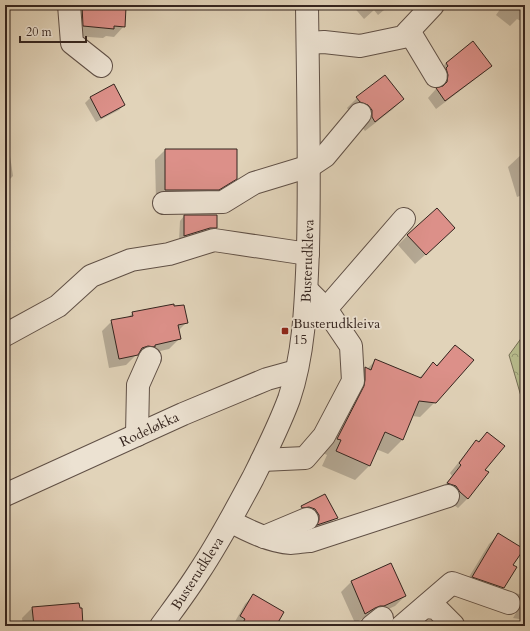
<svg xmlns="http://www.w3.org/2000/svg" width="530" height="631" font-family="Cardo,serif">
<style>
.forest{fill:url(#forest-crowns);stroke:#767056}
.shadow{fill:#0003}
.building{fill:#dc9089;stroke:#35251f}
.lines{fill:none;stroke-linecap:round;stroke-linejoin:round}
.minor-casing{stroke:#605046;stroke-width:24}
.minor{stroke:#ece2d2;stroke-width:22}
.poi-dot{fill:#8f2418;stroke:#ece2d2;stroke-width:1.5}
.labels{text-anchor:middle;stroke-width:3.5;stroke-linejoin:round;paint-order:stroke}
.street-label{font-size:14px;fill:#35251f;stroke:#ece2d2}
.poi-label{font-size:14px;fill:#35251f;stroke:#ece2d2;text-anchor:start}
</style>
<defs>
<pattern id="forest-crowns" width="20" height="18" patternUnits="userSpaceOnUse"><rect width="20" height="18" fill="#b7bb8c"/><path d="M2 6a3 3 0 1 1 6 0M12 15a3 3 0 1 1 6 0" fill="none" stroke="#969872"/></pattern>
</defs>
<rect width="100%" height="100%" fill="#e1d3b9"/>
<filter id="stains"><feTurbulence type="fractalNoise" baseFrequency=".005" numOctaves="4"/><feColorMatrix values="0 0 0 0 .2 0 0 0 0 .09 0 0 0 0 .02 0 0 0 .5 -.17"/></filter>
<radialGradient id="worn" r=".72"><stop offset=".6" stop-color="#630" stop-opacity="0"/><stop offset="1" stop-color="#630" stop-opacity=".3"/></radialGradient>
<path class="forest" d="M525,333v77l-16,-55z"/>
<g class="shadow">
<path d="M67,5h48l9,21 -10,11 -8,-1 -3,2 -29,-2z"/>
<path d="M352,5h38l-12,10 -4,-5 -10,9z"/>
<path d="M503,5h22v18l-8,-4 -7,7 -14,-11z"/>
<path d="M473,43l17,22 -8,9 -46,35 -8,-11 8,-9 3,-1 1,-3 -2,-13 8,-9z"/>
<path d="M113,85l11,20 -5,5 -23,12 -11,-19 5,-5z"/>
<path d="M357,98l46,1 -10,10 -28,22 -18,-23z"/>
<path d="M5,149h4l4,27 -8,8z"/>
<path d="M165,150l71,28 -10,10 -18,11h-52l-1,-39z"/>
<path d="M525,152v42l-8,3 -9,-30 15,-14z"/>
<path d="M184,216l32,11 -5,5 -32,8 1,-19z"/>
<path d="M408,235l36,3 -29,26 -17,-19z"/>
<path d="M133,313l53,10 -8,8 1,8 -10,10 -22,5 -3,2 -6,-1 -3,1 -9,9 -17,3 -7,-37 10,-10 15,-3z"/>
<path d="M455,346l-20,56 -15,15 -8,-1 -10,24 -14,14 -12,-5 -6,16 -15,15 -33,-14 5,-11 -4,-2 28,-71 14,-14 2,1 9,-9 43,18 14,-14 3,2z"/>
<path d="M487,433l-3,37 -16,28 -10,10 -20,-15 14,-17 -2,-3 17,-21z"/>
<path d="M325,495l11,22 -5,5 -17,7 1,-3 -18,-14 5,-5z"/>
<path d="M499,534l13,32 -9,21 -10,10 -30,-10 26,-43z"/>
<path d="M391,564l14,32 -10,10 -22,10 -4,-1 -14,8 -14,-31 10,-10z"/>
<path d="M514,593l11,2v25l-12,-2 3,-5 1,-7 -7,-9z"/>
<path d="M254,595l21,31h-40l-2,-1 12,-21z"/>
<path d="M32,608l50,18h-59l-1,-8z"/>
</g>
<g class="building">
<path d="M82,5h34v1l10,1 -1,20 -11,-1v3l-31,-3z"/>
<path d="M473,41l19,25 -47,35 -9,-13 7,-2 4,-4 1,-7 -2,-7 2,-2 -2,-3z"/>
<path d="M385,75l19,24 -29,23 -3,-5v-7l-4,-5 -8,-3 -4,-5z"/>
<path d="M114,84l11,21 -24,13 -11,-21z"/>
<path d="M165,149h72v30l-18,11h-54z"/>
<path d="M437,208l18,20 -29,27 -19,-20z"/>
<path d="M184,215h33v13h-7l-26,8z"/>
<path d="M174,304v2l10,-1 4,18 -10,2 3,14 -26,6v2l-7,-1 -6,2 -4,7 -19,4 -8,-39 22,-4 -1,-4z"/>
<path d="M455,345l19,15 -38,43 -17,-2 -16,39 -18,-8 -15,34 -34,-15 5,-11 -4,-1 27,-53 1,-6v-13l6,3 4,-11 46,19 12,-16 4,4z"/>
<path d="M487,432l18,14 -20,24 4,2 -21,27 -8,-7 -4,-6 -9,-3 14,-18 -2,-2 17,-23 3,2z"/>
<path d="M325,494l13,24 -21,7 2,-5v-5l-4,-6 -6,-2 -7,1 -1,-2z"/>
<path d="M498,533l26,16 -11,16 4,2 -13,21 -32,-11z"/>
<path d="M391,563l15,33 -22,10h-4l-5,2 -10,6 -14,-33z"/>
<path d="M253,594l31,18 -8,14h-35l4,-7 -5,-3z"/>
<path d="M79,603l1,5h2l1,18h-49l-2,-19z"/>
</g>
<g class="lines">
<defs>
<g id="minor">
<path d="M69,5l3,38 29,23"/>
<path d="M409,31l27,45"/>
<path d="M308,43l16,-1 36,4 43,-9 30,-32"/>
<path d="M164,203l59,-1 31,-19 56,-17 15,-10 35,-42"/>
<path d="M315,317l11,-8 78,-90"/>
<path d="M5,335l53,-29 33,-30 40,-16 38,-6 45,-14 94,14"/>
<path d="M137,435l1,-50 12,-27"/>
<path d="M262,460l43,-2 19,-22 29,-55 -2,-35 -25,-37 -19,-19"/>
<path d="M5,495l178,-81 84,-35 29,-8"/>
<path d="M230,521c18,10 40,21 61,22 6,0 13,-2 19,-2l138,-45"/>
<path d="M264,537l43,-18"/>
<path d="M425,607l11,1 17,17"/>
<path d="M161,626c13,-18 26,-35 38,-54 20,-30 37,-62 54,-94 13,-26 26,-52 36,-79 16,-47 17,-101 19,-150 2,-81 0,-163 -1,-244"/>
<path d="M372,626l10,-8"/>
<path d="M402,626l50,-43 57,20"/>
</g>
</defs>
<use href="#minor" class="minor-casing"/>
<use href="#minor" class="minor"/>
</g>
<rect class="poi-dot" x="281" y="327" width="8" height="8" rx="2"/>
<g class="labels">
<g class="street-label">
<text transform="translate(307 261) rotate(-88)" y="5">Busterudkleva</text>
<text transform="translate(149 429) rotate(-25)" y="5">Rodeløkka</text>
<text transform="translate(197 573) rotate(-57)" y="5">Busterudkleva</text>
</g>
<g class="poi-label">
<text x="293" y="328">Busterudkleiva<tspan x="293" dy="16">15</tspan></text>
</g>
</g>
<rect width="530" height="631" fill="none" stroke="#e1d3b9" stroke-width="20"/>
<rect x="6" y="6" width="518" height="619" fill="none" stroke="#35251f" stroke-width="2"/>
<rect x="10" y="10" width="510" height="611" fill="none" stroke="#35251f"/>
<path d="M20 36v6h66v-6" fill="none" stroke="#35251f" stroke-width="2"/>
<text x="26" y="36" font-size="12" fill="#35251f" stroke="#ece2d2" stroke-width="3" paint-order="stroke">20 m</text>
<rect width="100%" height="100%" filter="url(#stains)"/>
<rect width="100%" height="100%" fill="url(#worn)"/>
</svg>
